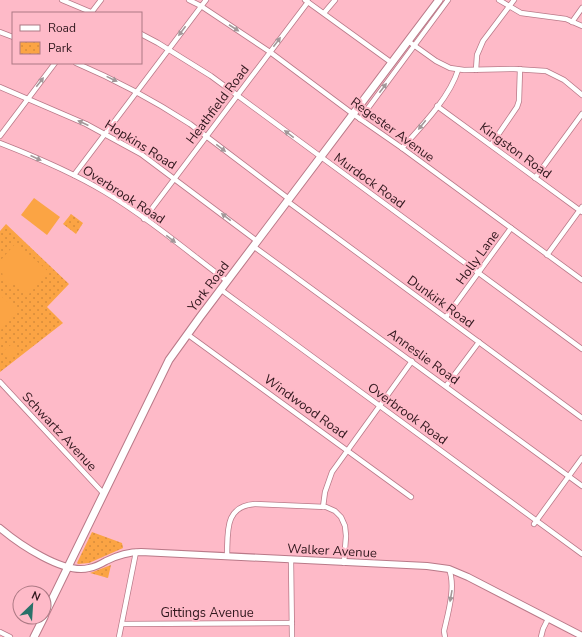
<svg xmlns="http://www.w3.org/2000/svg" width="582" height="637" font-family="'Nunito Sans',sans-serif">
<style>
.park{fill:url(#park-dots)}
.garden{fill:#fba444}
.lines{fill:none;stroke-linecap:round;stroke-linejoin:round}
.street-casing{stroke:#b97988;stroke-width:6}
.secondary-casing{stroke:#b97988;stroke-width:8}
.primary-casing{stroke:#b97988;stroke-width:9}
.street{stroke:#fff;stroke-width:4.5}
.secondary{stroke:#fff;stroke-width:6}
.primary{stroke:#fff;stroke-width:7}
.oneway{fill:#a29799}
.labels{text-anchor:middle;stroke-width:4;stroke-linejoin:round;paint-order:stroke}
.street-label{font-size:13px;fill:#30171d;stroke:#febac8}
</style>
<defs>
<pattern id="park-dots" width="8" height="8" patternUnits="userSpaceOnUse"><rect width="8" height="8" fill="#fba444"/><path d="M2 2h.1M6 6h.1" fill="none" stroke="#d78c3b" stroke-width="1.8" stroke-linecap="round"/></pattern>
</defs>
<rect width="100%" height="100%" fill="#febac8"/>
<g class="park">
<path d="M71,214l12,9 -7,11 -13,-10z"/>
<path d="M6,224l63,60 -22,23 16,16 -63,49v-141z"/>
<path d="M92,532l30,11 1,5 -34,15 -11,1 -1,-1z"/>
<path d="M111,565l-3,13 -18,-5z"/>
</g>
<g class="garden">
<path d="M34,198l26,19 -13,18 -26,-20z"/>
<path d="M16,243l33,29 -20,22 -11,-9h-14l-2,-14 -2,-2v-8z"/>
<path d="M0,295l18,16 -18,20z"/>
<path d="M12,344l5,7 -9,8 -6,-7z"/>
</g>
<g class="lines">
<defs>
<g id="street">
<path d="M62,0l31,13"/>
<path d="M189,0l12,6 69,46 83,62 49,34 180,132"/>
<path d="M305,0l87,63"/>
<path d="M499,0l22,13 45,6 16,7"/>
<path d="M91,13l10,-13"/>
<path d="M324,13l11,-13"/>
<path d="M572,22l10,-14"/>
<path d="M0,32l13,5"/>
<path d="M141,34l17,9 53,33 371,273"/>
<path d="M408,41l28,20 14,7 14,2 50,-1 32,2 18,9 18,15"/>
<path d="M76,63c40,17 77,37 114,61l99,75"/>
<path d="M476,70l1,-15 6,-14 31,-41"/>
<path d="M0,87l86,37 55,30 116,87"/>
<path d="M437,106l145,106"/>
<path d="M360,119l88,-119"/>
<path d="M0,136l55,-73"/>
<path d="M0,143c36,14 72,29 105,49 43,26 82,59 122,89"/>
<path d="M491,145l26,-38 2,-6 1,-32"/>
<path d="M402,148c19,-21 48,-51 56,-78"/>
<path d="M74,175l132,-175"/>
<path d="M535,178l47,-64"/>
<path d="M287,201l295,217"/>
<path d="M144,219l164,-217"/>
<path d="M253,246l329,240"/>
<path d="M547,255l35,-48"/>
<path d="M220,289l362,265"/>
<path d="M446,317l65,-89"/>
<path d="M187,334l224,163"/>
<path d="M0,382l104,112"/>
<path d="M446,386l33,-44"/>
<path d="M323,507l2,-15 7,-20 80,-111"/>
<path d="M534,524l48,-66"/>
<path d="M227,556c1,-24 -3,-50 28,-52l71,3 9,4 6,6 4,9 1,10 -2,27"/>
<path d="M291,559l1,78"/>
<path d="M122,624l170,-1"/>
<path d="M0,632l10,5"/>
<path d="M119,637l17,-85"/>
<path d="M445,637l-1,-6c4,-18 12,-44 5,-62"/>
<path d="M541,637l2,-8 5,-10"/>
</g>
<path id="secondary" d="M0,528c19,16 64,47 89,40 6,-1 12,-4 17,-7 12,-6 22,-9 35,-9l286,14 22,3 19,8 114,59"/>
<g id="primary">
<path d="M44,616l125,-256 31,-43 239,-317"/>
<path d="M34,637l10,-20"/>
</g>
</defs>
<use href="#street" class="street-casing"/>
<use href="#secondary" class="secondary-casing"/>
<use href="#primary" class="primary-casing"/>
<use href="#street" class="street"/>
<use href="#secondary" class="secondary"/>
<use href="#primary" class="primary"/>
</g>
<defs><path id="oneway-solid" d="M-6-.8H1V-3.2L6.5 0L1 3.2V.8H-6Z"/></defs>
<g class="oneway">
<use href="#oneway-solid" transform="translate(234 28) rotate(33)"/>
<use href="#oneway-solid" transform="translate(182 31) rotate(127)"/>
<use href="#oneway-solid" transform="translate(277 42) rotate(-53)"/>
<use href="#oneway-solid" transform="translate(112 79) rotate(26)"/>
<use href="#oneway-solid" transform="translate(40 82) rotate(-52)"/>
<use href="#oneway-solid" transform="translate(383 88) rotate(-53)"/>
<use href="#oneway-solid" transform="translate(83 123) rotate(-155)"/>
<use href="#oneway-solid" transform="translate(422 125) rotate(129)"/>
<use href="#oneway-solid" transform="translate(289 134) rotate(-143)"/>
<use href="#oneway-solid" transform="translate(221 148) rotate(37)"/>
<use href="#oneway-solid" transform="translate(36 158) rotate(24)"/>
<use href="#oneway-solid" transform="translate(226 217) rotate(-143)"/>
<use href="#oneway-solid" transform="translate(171 239) rotate(37)"/>
<use href="#oneway-solid" transform="translate(451 596) rotate(100)"/>
</g>
<g class="labels">
<g class="street-label">
<text transform="translate(217 104) rotate(-53)" y="5">Heathfield Road</text>
<text transform="translate(393 129) rotate(36)" y="5">Regester Avenue</text>
<text transform="translate(141 144) rotate(32)" y="5">Hopkins Road</text>
<text transform="translate(516 150) rotate(36)" y="5">Kingston Road</text>
<text transform="translate(370 180) rotate(36)" y="5">Murdock Road</text>
<text transform="translate(124 194) rotate(33)" y="5">Overbrook Road</text>
<text transform="translate(477 257) rotate(-54)" y="5">Holly Lane</text>
<text transform="translate(208 286) rotate(-53)" y="5">York Road</text>
<text transform="translate(441 301) rotate(36)" y="5">Dunkirk Road</text>
<text transform="translate(424 356) rotate(36)" y="5">Anneslie Road</text>
<text transform="translate(306 406) rotate(36)" y="5">Windwood Road</text>
<text transform="translate(408 413) rotate(36)" y="5">Overbrook Road</text>
<text transform="translate(60 431) rotate(47)" y="5">Schwartz Avenue</text>
<text transform="translate(332 550) rotate(3)" y="5">Walker Avenue</text>
<text x="207" y="617">Gittings Avenue</text>
</g>
</g>
<rect x="12" y="12" width="130" height="52" fill="#febac8" stroke="#ac7984"/>
<rect x="20" y="25" width="20" height="6" fill="#ffffff" stroke="#ac7984"/>
<text x="48" y="32" font-size="12" fill="#30171d">Road</text>
<rect x="20" y="42" width="20" height="12" fill="url(#park-dots)" stroke="#ac7984"/>
<text x="48" y="52" font-size="12" fill="#30171d">Park</text>
<g transform="translate(32 605) rotate(25)"><circle r="19" fill="#febac8" stroke="#ac7984"/>
<path d="M0-3L7 15L0 10L-7 15Z" fill="#2a7169"/>
<text y="-6" font-size="11" font-weight="bold" text-anchor="middle" fill="#30171d">N</text>
</g>
</svg>
